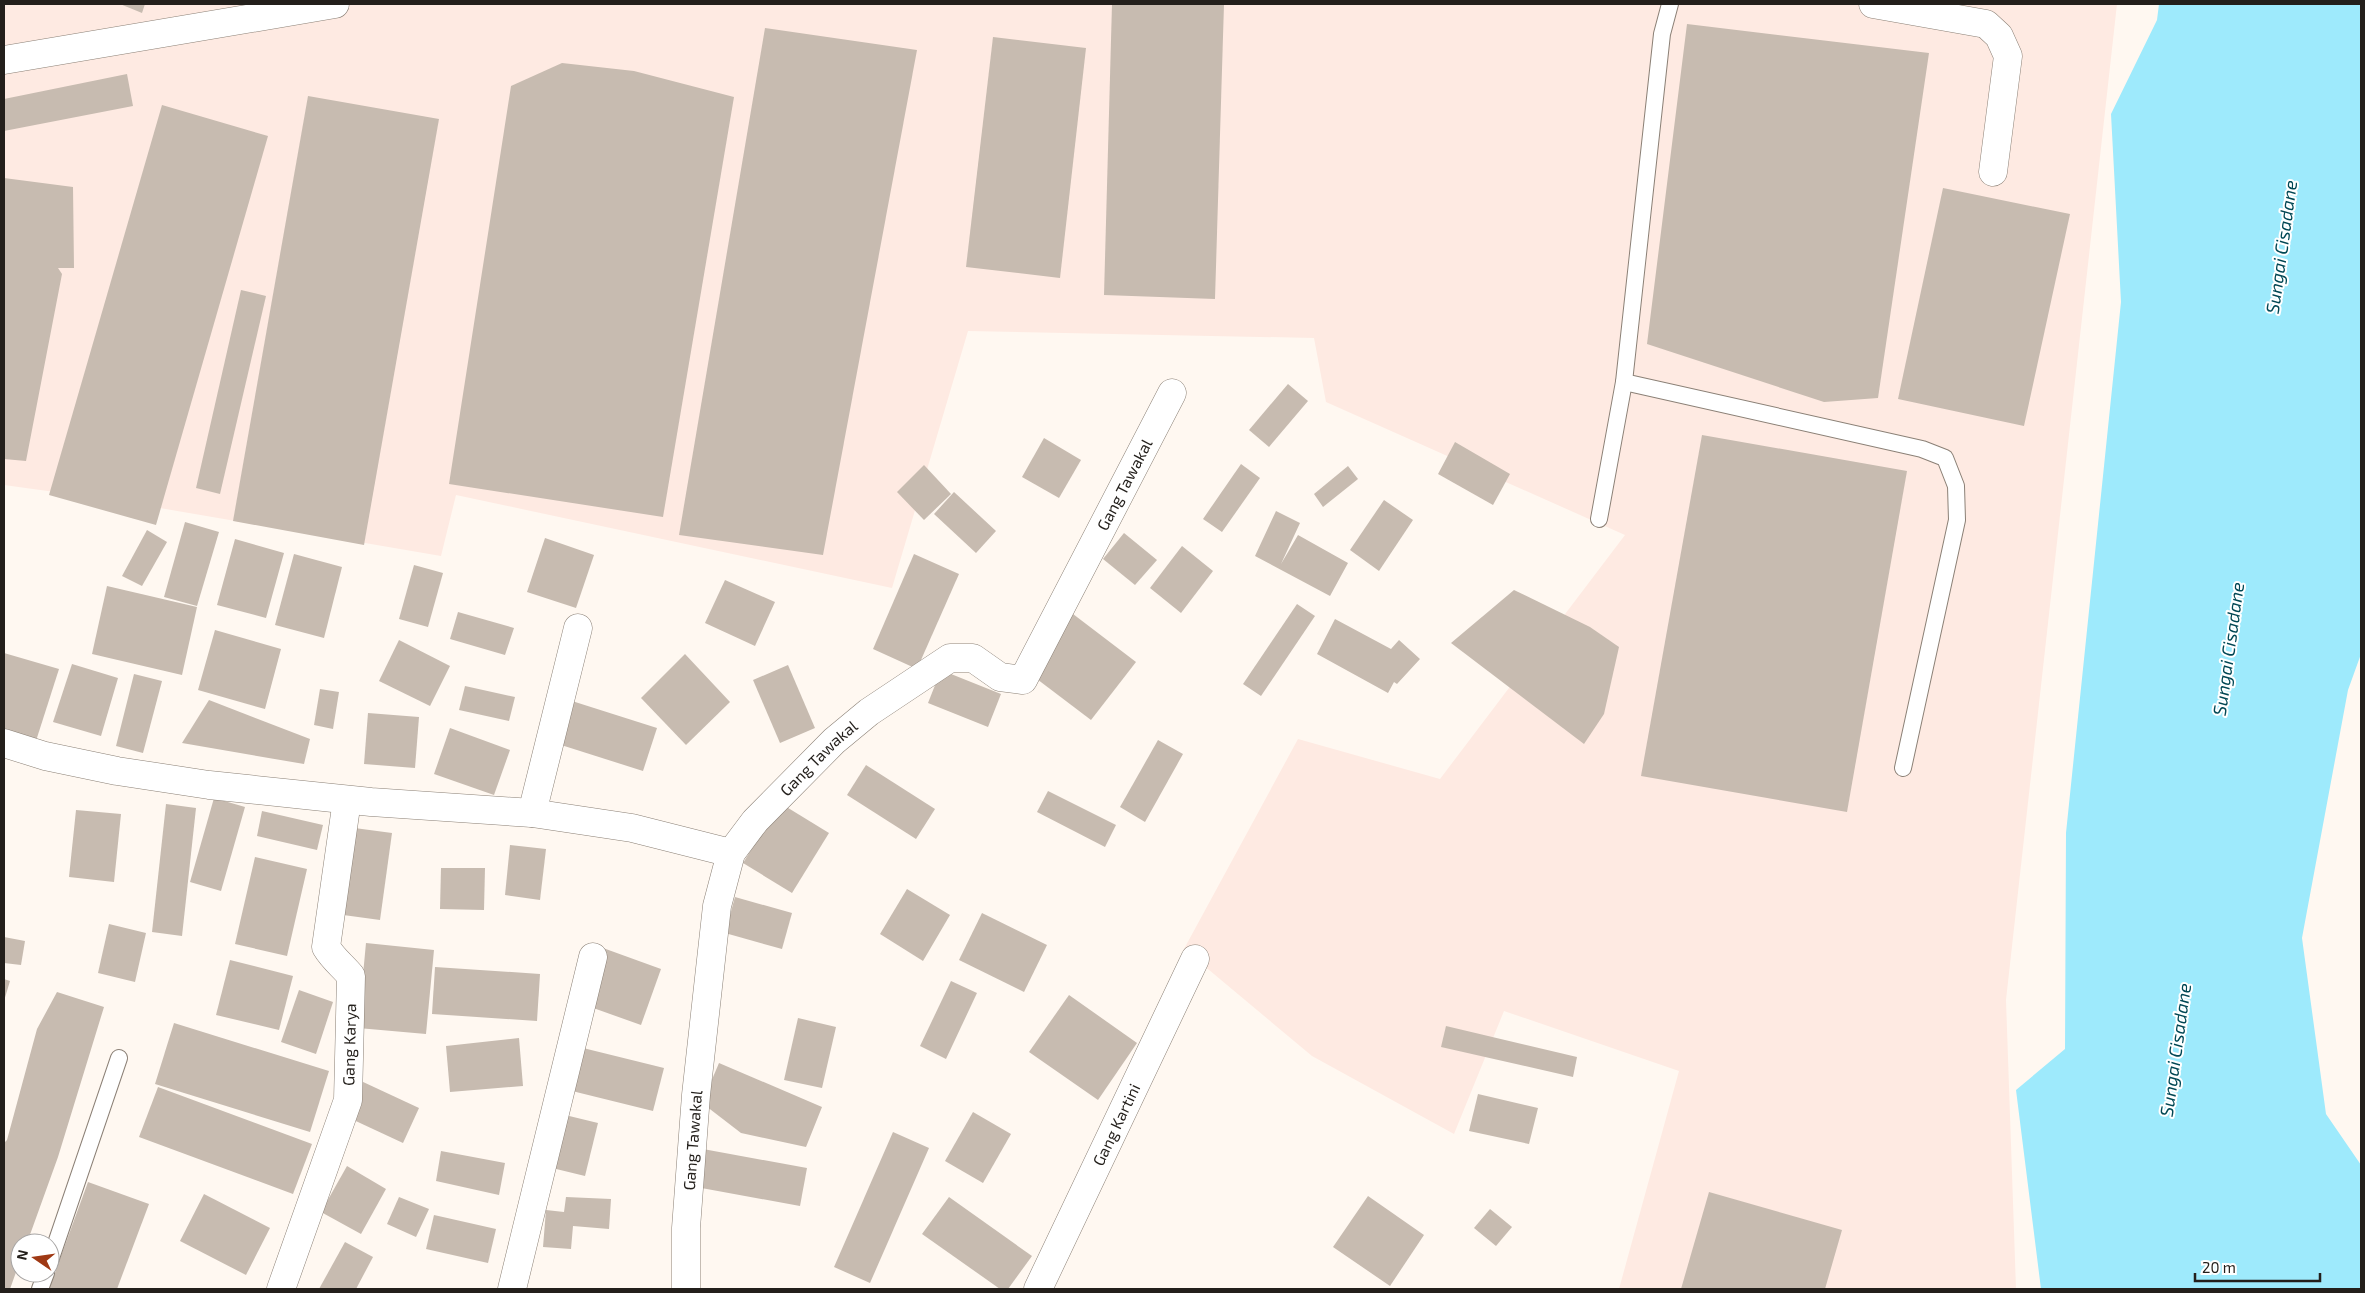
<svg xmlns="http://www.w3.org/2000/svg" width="2365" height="1293" font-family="'Exo 2',sans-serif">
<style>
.industrial{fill:#feeae2}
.water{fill:#9eeafc}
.building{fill:#c7bbb0}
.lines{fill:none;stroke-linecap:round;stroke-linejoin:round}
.service-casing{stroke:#8b8076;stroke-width:18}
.minor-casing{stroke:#8b8076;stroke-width:29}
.service{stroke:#fff;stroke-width:16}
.minor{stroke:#fff;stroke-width:28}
.labels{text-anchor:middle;stroke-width:4;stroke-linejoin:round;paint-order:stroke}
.street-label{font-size:16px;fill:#231f1b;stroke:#fff}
.water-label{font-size:18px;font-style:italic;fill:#004754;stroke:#fff}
</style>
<rect width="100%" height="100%" fill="#fff8f1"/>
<path class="industrial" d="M4,4h2113l-111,996 10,289h-397l60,-218 -175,-60 -50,123 -142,-78 -128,-107 114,-210 142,40 185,-244 -299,-133 -12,-64 -346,-7 -76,257 -436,-93 -15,61 -328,-56 -109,-15z"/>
<path class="water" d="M2159,4h202v650l-13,36 -46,248 24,176 35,51v124h-320l-25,-199 49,-41 1,-216 55,-531 -10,-188 46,-94z"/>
<g class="building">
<path d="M120,4h25l-3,9z"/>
<path d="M1112,4h112l-9,295 -111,-4z"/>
<path d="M1687,24l242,29 -51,345 -54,4 -177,-58z"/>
<path d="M765,28l152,22 -94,505 -144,-20z"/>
<path d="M993,37l93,11 -26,230 -94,-11z"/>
<path d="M562,63l72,8 100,26 -71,420 -214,-33 62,-398z"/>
<path d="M127,74l6,32 -129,25v-32z"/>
<path d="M308,96l131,23 -75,426 -131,-24z"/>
<path d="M162,105l106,31 -112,389 -107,-30z"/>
<path d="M4,178l69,9 1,81h-16l4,6 -36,187 -22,-2z"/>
<path d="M1943,188l127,26 -46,212 -126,-27z"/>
<path d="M241,290l25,6 -46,198 -24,-6z"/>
<path d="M1288,384l20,17 -39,46 -20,-17z"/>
<path d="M1702,435l205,36 -60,341 -206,-36z"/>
<path d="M1044,438l37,22 -22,38 -37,-21z"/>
<path d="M1455,442l55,32 -17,31 -55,-31z"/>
<path d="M1241,464l19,14 -38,54 -19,-13z"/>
<path d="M924,465l27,29 -27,26 -27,-28z"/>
<path d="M1348,466l10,13 -35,28 -9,-13z"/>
<path d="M954,492l42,39 -20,22 -42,-39z"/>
<path d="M1384,500l29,20 -34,51 -29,-21z"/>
<path d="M1276,511l24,12 -19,41 17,-29 50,28 -18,33 -75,-40z"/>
<path d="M185,522l34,10 -22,74 -33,-9z"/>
<path d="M147,530l20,12 -25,44 -20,-10z"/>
<path d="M1124,533l33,27 -22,25 -32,-26z"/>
<path d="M545,538l49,17 -18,53 -49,-16z"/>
<path d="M235,539l49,14 -18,65 -49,-13z"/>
<path d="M1182,546l31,25 -32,42 -31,-25z"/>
<path d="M294,554l48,13 -18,71 -49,-13z"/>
<path d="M914,554l45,20 -42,95 -44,-20z"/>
<path d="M414,565l29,8 -15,54 -29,-8z"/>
<path d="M725,580l50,22 -20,44 -50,-23z"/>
<path d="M107,586l90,21 -15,68 -90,-21z"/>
<path d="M1514,590l76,37 29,20 -15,67 -20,30 -133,-101z"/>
<path d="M1297,604l18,12 -54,80 -18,-12z"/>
<path d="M458,612l56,16 -9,27 -55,-16z"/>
<path d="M1073,614l63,48 -45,58 -62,-47z"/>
<path d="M1335,619l56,30 8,-9 21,19 -23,25 -3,-2 -6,11 -71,-39z"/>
<path d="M215,630l66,19 -16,60 -67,-19z"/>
<path d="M399,640l51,26 -20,40 -51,-25z"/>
<path d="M4,653l55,16 -24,75 -31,-10z"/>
<path d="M685,654l45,48 -44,43 -45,-47z"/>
<path d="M72,664l46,14 -17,58 -48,-14z"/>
<path d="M788,665l27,63 -35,15 -27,-63z"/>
<path d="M941,670l60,24 -13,33 -60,-24z"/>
<path d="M134,674l28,7 -19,72 -27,-7z"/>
<path d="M465,686l50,11 -6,24 -50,-11z"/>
<path d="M320,689l19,3 -6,37 -19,-4z"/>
<path d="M209,700l101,39 -6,25 -122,-21z"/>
<path d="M572,701l85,27 -14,43 -85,-27z"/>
<path d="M368,713l51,4 -4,51 -51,-4z"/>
<path d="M450,728l60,22 -16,45 -60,-21z"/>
<path d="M1158,740l25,14 -38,68 -25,-15z"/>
<path d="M866,765l69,44 -19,30 -69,-44z"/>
<path d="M1048,791l68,34 -11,22 -68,-35z"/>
<path d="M214,798l31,9 -24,84 -31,-9z"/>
<path d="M780,803l49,30 -37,60 -49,-30z"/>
<path d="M166,804l30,4 -14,128 -30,-4z"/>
<path d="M76,810l45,4 -7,68 -45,-5z"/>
<path d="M262,811l61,14 -6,25 -60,-14z"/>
<path d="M347,827l45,6 -12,87 -44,-6z"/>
<path d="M510,845l36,4 -6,51 -35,-5z"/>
<path d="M255,857l52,12 -20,87 -52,-12z"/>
<path d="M441,868h44l-1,42 -44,-1z"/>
<path d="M907,889l43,26 -27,46 -43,-27z"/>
<path d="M735,897l57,16 -10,36 -57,-16z"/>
<path d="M982,913l65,32 -23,47 -65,-32z"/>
<path d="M109,924l37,9 -11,49 -37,-9z"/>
<path d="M4,937l21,4 -4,24 -17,-2z"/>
<path d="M366,943l68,7 -8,84 -68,-6z"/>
<path d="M603,948l58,21 -20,56 -59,-21z"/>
<path d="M230,960l63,16 -14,54 -63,-15z"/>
<path d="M435,967l105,7 -3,47 -105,-7z"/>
<path d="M4,979l6,2 -6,20z"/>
<path d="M951,981l26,12 -31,66 -26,-13z"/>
<path d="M299,990l34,12 -17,52 -35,-12z"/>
<path d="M57,992l47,15 -46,150 -31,86h-7v18l-10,28h-6v-146l3,-3 30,-111z"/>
<path d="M1069,995l68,48 -39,57 -69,-48z"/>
<path d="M798,1018l38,9 -14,61 -38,-8z"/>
<path d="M174,1023l155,48 -19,61 -155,-48z"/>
<path d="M1446,1026l131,31 -4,20 -132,-30z"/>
<path d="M519,1038l4,48 -73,6 -4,-46z"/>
<path d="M579,1047l85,21 -11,43 -85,-21z"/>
<path d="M719,1063l103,44 -16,40 -65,-14 -39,-30z"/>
<path d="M361,1081l58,27 -16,35 -58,-27z"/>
<path d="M158,1087l154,57 -19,50 -154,-57z"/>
<path d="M1478,1094l60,14 -9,36 -60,-13z"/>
<path d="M973,1112l38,22 -28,49 -38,-22z"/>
<path d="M561,1114l37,9 -13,53 -37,-9z"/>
<path d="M893,1132l36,16 -59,135 -36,-16z"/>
<path d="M703,1149l104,19 -7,38 -104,-19z"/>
<path d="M441,1151l64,12 -6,32 -63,-14z"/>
<path d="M347,1166l39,23 -25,45 -40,-22z"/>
<path d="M88,1182l61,22 -32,85h-68z"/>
<path d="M1709,1192l133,38 -17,59h-144z"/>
<path d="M204,1194l66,34 -24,47 -66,-34z"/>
<path d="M1368,1196l56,39 -34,51 -57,-39z"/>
<path d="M399,1197l30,12 -13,28 -29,-13z"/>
<path d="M566,1197l45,2 -2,30 -36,-3 -2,23 -28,-2 3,-37 18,2z"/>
<path d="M949,1197l83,59 -24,33h-8l-78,-55z"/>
<path d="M1490,1209l22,18 -16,19 -22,-18z"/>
<path d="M434,1215l62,14 -8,34 -62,-14z"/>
<path d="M345,1242l28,15 -17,32h-37z"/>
</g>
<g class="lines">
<defs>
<g id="service">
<path d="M1624,382l298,67 23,9 11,28 1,34 -54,248"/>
<path d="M1599,519l25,-137 38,-348 8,-30"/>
<path d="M50,1261l69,-203"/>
<path d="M40,1289l6,-16"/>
</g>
<g id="minor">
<path d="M1873,4l113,20 13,12 9,20 -15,116"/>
<path d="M4,60l331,-56"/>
<path d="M4,743l41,13 72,15 92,14 162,17 161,11 100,15 99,25"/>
<path d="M532,813l46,-185"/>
<path id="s1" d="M281,1289l67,-189 3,-124c-8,-10 -18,-17 -25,-29l21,-147"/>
<path d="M512,1289l81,-332"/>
<path id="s2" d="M686,1289v-61l10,-133 21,-189 14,-53 24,-32 79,-80 35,-29 81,-54h23l27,19 23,3 149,-287"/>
<path id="s3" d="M1038,1289l157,-330"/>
</g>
</defs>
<use href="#service" class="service-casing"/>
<use href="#minor" class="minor-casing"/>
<use href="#service" class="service"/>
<use href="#minor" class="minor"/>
</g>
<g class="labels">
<g class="street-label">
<text dy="6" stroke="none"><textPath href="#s2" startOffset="1034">Gang Tawakal</textPath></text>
<text dy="6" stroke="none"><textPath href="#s2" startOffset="569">Gang Tawakal</textPath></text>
<text dy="6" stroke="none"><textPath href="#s1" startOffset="256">Gang Karya</textPath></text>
<text dy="6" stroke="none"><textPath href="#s3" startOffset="182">Gang Kartini</textPath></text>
<text dy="6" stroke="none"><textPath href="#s2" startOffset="149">Gang Tawakal</textPath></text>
</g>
<g class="water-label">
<text transform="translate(2282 247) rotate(-82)" y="6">Sungai Cisadane</text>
<text transform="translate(2229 649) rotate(-82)" y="6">Sungai Cisadane</text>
<text transform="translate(2176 1050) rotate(-82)" y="6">Sungai Cisadane</text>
</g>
</g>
<rect width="2365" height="1293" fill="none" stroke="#231f1b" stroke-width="10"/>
<g transform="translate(35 1258) rotate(283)"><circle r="24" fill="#ffffff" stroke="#a7a5a4"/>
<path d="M0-4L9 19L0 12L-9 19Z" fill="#9f3914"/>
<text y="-8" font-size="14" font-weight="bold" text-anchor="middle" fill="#231f1b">N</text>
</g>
<path d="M2195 1273v8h125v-8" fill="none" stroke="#231f1b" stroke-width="2.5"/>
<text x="2202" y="1273" font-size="15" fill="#231f1b" stroke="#ffffff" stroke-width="4" paint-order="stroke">20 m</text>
</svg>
